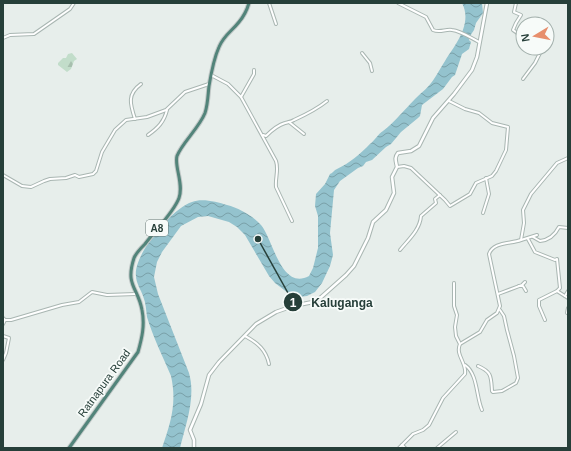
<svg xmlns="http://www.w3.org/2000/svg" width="571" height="451" font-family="Helvetica,sans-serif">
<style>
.forest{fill:url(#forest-firs)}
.water{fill:url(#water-waves)}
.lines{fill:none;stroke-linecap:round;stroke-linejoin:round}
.minor-casing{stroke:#a9b6b2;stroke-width:4}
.tertiary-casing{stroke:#a9b6b2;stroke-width:4.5}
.trunk-casing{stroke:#c2c9c8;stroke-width:5}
.minor{stroke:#fff;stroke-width:2}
.tertiary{stroke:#fff;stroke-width:2.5}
.trunk{stroke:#52847a;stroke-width:3}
.labels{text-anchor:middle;stroke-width:3.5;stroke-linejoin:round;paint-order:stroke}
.shield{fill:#f7fbf9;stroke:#657773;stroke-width:1}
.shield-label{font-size:10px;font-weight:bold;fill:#263f39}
.street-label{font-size:11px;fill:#263f39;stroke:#f7fbf9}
.leader{fill:none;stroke:#263f39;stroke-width:1.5}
.callout-dot{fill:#263f39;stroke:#f7fbf9;stroke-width:1.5}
.mark-label{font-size:12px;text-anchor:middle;font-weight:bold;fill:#fff}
.callout-label{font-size:12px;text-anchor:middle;font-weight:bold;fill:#263f39;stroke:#f7fbf9;stroke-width:3.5;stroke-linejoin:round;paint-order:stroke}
</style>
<defs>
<pattern id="forest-firs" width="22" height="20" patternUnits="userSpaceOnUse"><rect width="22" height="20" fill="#c2ddca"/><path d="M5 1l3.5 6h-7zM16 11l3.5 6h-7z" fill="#a7bfae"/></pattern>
<pattern id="water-waves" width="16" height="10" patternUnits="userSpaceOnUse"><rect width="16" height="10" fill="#94c3ce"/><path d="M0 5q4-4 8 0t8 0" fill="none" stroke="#79a0a8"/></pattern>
</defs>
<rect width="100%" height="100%" fill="#e7eeeb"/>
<path class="forest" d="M72,53l5,6 -3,2 -3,8 -4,3 -9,-7v-2l5,-5h3l2,-4z"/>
<path class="water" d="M462,3h20l1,10 -7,10 -2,7 -4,6 -1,4 2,2 -2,7 -7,5 -7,21 -3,2 -9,12 -21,16 -2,11 -2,2 -17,14 -10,12 -5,3 -14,13 -6,2 -3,4 -5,2 -18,13 -6,9 -4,43 3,22 -3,11 -8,17 -7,9 -8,4 -8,1 -7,-1 -17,-13 -6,-7 -24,-41 -8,-8 -8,-5 -21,-6 -10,1 -17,9 -19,26 -5,10 -3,15 4,17 31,79c7,24 -3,51 -9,75h-18c9,-26 15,-45 9,-72 -8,-19 -18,-39 -24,-59 -1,-7 -1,-14 -4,-21 -2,-6 -7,-13 -7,-20 -3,-21 36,-68 56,-74 10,-4 25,0 35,3 12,3 26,11 34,20 12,14 20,66 48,51l4,-8 5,-20v-32l-3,-10 1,-12 9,-10 5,-10c3,-1 4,-4 7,-5 13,-6 23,-15 33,-25 5,-4 8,-10 13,-13 12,-9 21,-21 32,-32 7,-7 14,-12 19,-20 4,-6 7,-12 11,-18 10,-16 28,-37 17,-58z"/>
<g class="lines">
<defs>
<g id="minor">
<path d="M269,3l7,21"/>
<path d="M398,3l28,14 7,13c7,3 12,-1 19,0 9,1 19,8 27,12"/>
<path d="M516,3l-2,9 7,3 -5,8 -3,7 10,7"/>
<path d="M3,38l7,-3 24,-1 36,-25 4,-6"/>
<path d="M362,53l8,10 2,8"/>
<path d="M211,75l17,9 13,13 35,64c3,9 -1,17 0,26l16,34"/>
<path d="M523,79l12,-16 5,-10 -1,-5"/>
<path d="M241,97l13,-23v-4"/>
<path d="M135,119c-5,-15 -8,-25 6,-35"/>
<path d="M289,122l15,12"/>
<path d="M148,135c10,-7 16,-13 19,-25"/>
<path d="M263,135l3,1c5,-5 12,-11 19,-13 3,-1 6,-1 9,-3 11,-5 23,-11 33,-19"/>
<path d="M397,167l7,-1 7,2 34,32 5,6 20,-12 6,-11 16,-7 4,-5 10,-21 2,-23 -16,-4 -13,-10 -14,-4 -16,-8"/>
<path d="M3,175l19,11 9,1 13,-6 6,-2 16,-1 9,-3 4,2 14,-3 3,-3 6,-19 13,-22 11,-10 21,-3 19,-7 19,-18 24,-8"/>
<path d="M483,213l6,-19 -3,-16"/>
<path d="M533,237l7,4c9,-1 15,-6 19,-14l9,1"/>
<path d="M528,239l7,13 20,8 2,-1 3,29 -3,3 -18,9v6l6,14"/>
<path d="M521,240l16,-5"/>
<path d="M400,250c8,-10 20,-20 21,-34l15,-13 -1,-4 5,-4"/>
<path d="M454,283v23l3,9 -2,12 1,9 4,8"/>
<path d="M519,286h4l3,5"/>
<path d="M557,291l11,7"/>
<path d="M498,294l24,-9 3,-3"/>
<path d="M565,296l3,-5"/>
<path d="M567,313l1,-5"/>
<path d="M3,318l2,2 -2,4"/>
<path d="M5,320h6l51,-15 17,-3 13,-10 15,3 29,-1"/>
<path d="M3,336l6,2 -3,15 -3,7"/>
<path d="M245,336c13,7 21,14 24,28"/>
<path d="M465,365c13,9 11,32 17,45"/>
<path d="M478,366c14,6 13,11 14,25l1,1 9,-1 14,-8 2,-5 -4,-22 -7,-26 -3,-14 -4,-6"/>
<path d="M402,445l3,3"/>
<path d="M399,448l14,-14 10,-4 6,-5 14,-27 22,-24c2,-11 -10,-19 -5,-30l20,-12 7,-12 10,-7 3,-7 -11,-52c4,-12 21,-10 32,-14l3,-17 -1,-13 8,-16 26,-31 11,-5"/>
<path d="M437,448l19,-16"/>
</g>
<path id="tertiary" d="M194,448v-8l-4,-10 11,-26 8,-29 10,-13 37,-38 20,-12 17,-6 20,-4 6,-3 27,-24 8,-9 14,-28 5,-16 13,-12 8,-17 -2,-16 5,-10c-1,-6 -3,-9 1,-14l13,-2 8,-5 14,-28 21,-24 18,-24 5,-13 10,-54"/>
<path id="trunk" d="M69,448l69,-96c4,-14 7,-27 4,-42 -4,-23 -17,-24 -8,-52 2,-5 7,-10 11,-14 9,-12 29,-32 34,-46 5,-14 -5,-32 -2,-42 5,-13 22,-28 28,-43 3,-9 3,-19 4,-27 2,-12 5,-28 10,-39 5,-12 13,-16 20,-25 5,-6 8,-12 10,-19"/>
</defs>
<use href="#minor" class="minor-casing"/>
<use href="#tertiary" class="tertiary-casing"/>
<use href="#trunk" class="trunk-casing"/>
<use href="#minor" class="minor"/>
<use href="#tertiary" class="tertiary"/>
<use href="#trunk" class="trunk"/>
</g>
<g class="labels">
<rect class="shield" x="146" y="220" width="22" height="16" rx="3"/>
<g class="shield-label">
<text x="157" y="232">A8</text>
</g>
<g class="street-label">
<text transform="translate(104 383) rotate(-54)" y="4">Ratnapura Road</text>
</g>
</g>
<path class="leader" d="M258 239L293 302"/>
<g class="callout-dot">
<circle cx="258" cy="239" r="4"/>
<circle cx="293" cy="302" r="10"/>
</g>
<g class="mark-label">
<text x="293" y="307">1</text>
</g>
<g class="callout-label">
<text x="342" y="307">Kaluganga</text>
</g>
<rect width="571" height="451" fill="none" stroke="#263f39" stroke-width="8"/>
<g transform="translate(535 36) rotate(260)"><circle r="19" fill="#f7fbf9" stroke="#a3b0ac"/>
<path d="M0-3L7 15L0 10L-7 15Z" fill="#e78e6c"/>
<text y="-6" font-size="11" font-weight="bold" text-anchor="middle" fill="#263f39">N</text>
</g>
</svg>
